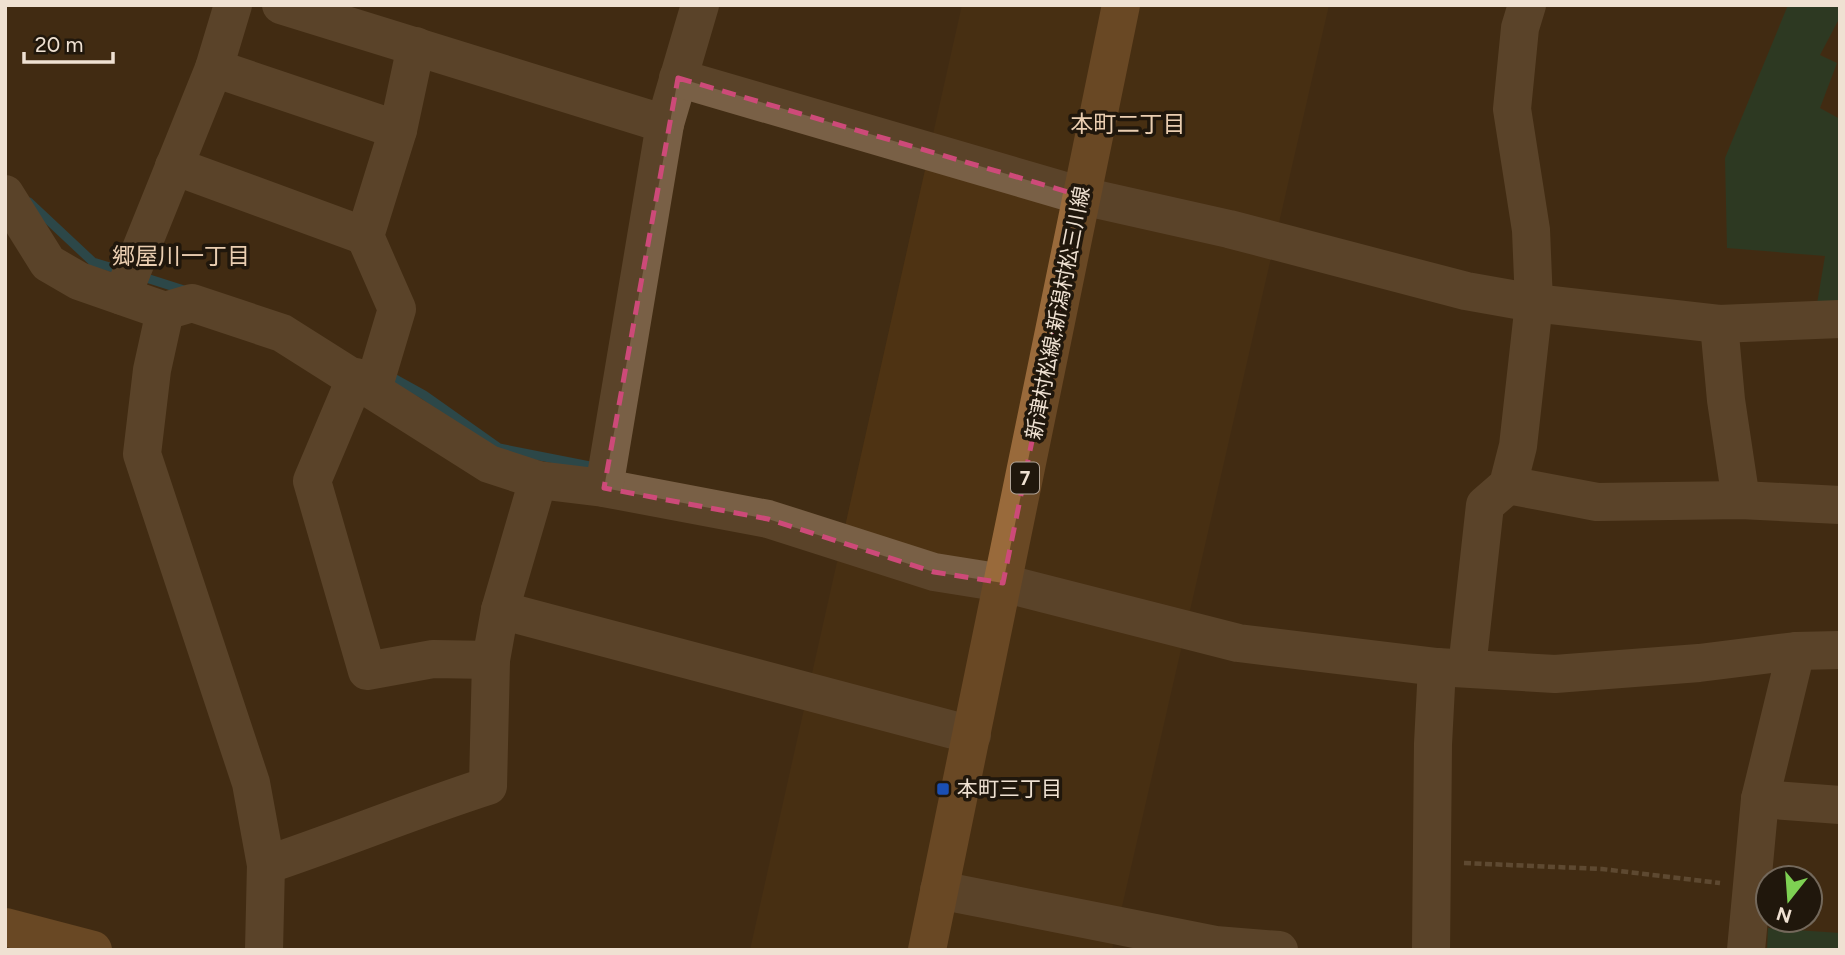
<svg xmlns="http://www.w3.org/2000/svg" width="1845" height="955" font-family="Figtree,'Noto Sans JP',sans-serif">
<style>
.built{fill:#4e3313}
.green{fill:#164935}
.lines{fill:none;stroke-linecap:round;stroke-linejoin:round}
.stream{stroke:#12688b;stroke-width:9}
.path{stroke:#806e58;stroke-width:4.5;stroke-dasharray:7 3.5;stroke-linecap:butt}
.minor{stroke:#796046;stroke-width:38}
.major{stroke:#996a3b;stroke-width:38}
.marked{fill:none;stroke:#cd4a79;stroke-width:5;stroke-dasharray:14 9;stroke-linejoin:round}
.transit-dot{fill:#1a4fb4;stroke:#20170c;stroke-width:2.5}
.labels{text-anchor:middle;stroke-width:7;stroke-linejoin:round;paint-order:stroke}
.shield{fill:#20170c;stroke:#b1a497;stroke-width:2}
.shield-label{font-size:19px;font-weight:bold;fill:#efe1d2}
.street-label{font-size:21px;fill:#efe1d2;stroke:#20170c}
.poi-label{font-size:21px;fill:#efe1d2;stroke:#20170c;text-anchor:start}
.neighbourhood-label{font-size:23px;fill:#eaceb1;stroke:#20170c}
</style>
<rect width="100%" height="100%" fill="#412c13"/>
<path class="built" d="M962,5h367l-217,945h-362z"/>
<g class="green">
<path d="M1788,5h52v12l-20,38 17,8 -17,45 20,11v185h-23l8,-48 -98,-8 -2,-90z"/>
<path d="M1768,928l72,5v17h-73z"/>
</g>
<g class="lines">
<g class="stream">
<path d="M29,202l64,60 30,9"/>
<path d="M140,276l47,15"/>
<path d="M386,374l38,21 75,53 101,20"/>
</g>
<path class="path" d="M1464,863l138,6 118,14"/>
<g class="minor">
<path d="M281,5l384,119 35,-119"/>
<path d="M214,68l184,62"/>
<path d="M678,78l404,118 147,33 237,62 68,12 185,21 121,-5"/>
<path d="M174,166l191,70"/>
<path d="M5,194l43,69 31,18 86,30 27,-8 90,30 207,131 49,16 66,8 164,31 166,53 69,11 235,60 199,24 118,7 144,-11 97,-12 44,-1"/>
<path d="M122,296l92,-228 19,-63"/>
<path d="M165,311l-13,59 -10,84 109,329 15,82 -2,85"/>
<path d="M1719,324l7,76 15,100"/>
<path d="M356,377l-44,104 55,190 66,-12 58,1"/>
<path d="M373,389l24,-80 -32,-73 33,-106 18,-84"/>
<path d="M1508,485l89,17 144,-2 99,5"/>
<path d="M604,488l61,-364"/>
<path d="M500,610l472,125"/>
<path d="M1467,668l18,-163 23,-20 10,-39 16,-143 -3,-73 -19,-121 8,-81 7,-23"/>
<path d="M1760,799l80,6"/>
<path d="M266,865c75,-25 147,-55 222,-79l3,-126 9,-50 38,-130"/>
<path d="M939,890l276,55 64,5"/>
<path d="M1431,950l2,-206 4,-77"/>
<path d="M1746,950l14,-151 36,-148"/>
</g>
<g class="major">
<path d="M5,927l88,23"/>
<path d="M927,950l194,-945"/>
</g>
</g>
<path d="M0 0H1845V955H0ZM678,78l404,118 -79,387 -69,-11 -166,-53 -164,-31z" fill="#412c13" fill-opacity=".55" fill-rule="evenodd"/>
<path class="marked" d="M678,78l404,118 -79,387 -69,-11 -166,-53 -164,-31z"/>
<rect class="transit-dot" x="936" y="782" width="14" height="14" rx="3.5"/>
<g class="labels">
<rect class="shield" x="1011" y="462.5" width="28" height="31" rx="5"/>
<g class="shield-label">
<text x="1025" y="485">7</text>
</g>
<g class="street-label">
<text transform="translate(1058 313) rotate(-79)" y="7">新津村松線;新潟村松三川線</text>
</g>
<g class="poi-label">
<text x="957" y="796">本町三丁目</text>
</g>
<g class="neighbourhood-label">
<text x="1128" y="132">本町二丁目</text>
<text x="181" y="264">郷屋川一丁目</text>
</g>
</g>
<rect width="1845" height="955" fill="none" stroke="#efe1d2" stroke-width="14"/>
<g transform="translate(1789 899) rotate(197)"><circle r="33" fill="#20170c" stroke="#73685b" stroke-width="2"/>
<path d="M0-5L12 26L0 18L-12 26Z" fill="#7ed153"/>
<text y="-10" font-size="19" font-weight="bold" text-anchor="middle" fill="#efe1d2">N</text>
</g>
<path d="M24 52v10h89v-10" fill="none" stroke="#efe1d2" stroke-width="3.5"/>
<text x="35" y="52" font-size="21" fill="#efe1d2" stroke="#20170c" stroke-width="5" paint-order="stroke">20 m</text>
</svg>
